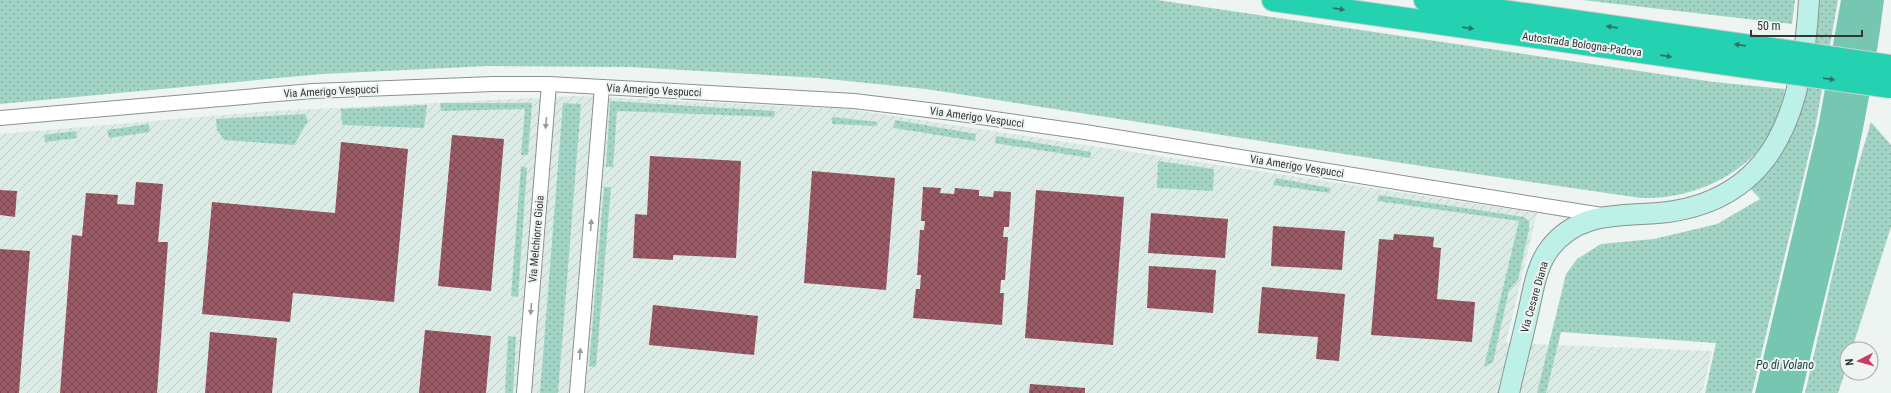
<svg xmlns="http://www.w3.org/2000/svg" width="1891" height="393" font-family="'Roboto Condensed',sans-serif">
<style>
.industrial{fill:url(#industrial-furrows)}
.grass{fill:url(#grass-dots)}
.water{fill:#77c6b2}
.building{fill:url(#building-cross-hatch)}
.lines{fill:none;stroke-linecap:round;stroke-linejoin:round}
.minor-casing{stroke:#8c9190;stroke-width:16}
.secondary-casing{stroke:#8c9190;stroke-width:22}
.motorway-casing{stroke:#cecfcf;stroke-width:24}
.minor{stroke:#fff;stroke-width:14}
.secondary{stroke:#bdf1e8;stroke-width:20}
.motorway{stroke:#24d1b1;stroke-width:22}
.motorway-bridge-casing{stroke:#cecfcf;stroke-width:24;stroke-linecap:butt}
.motorway-bridge{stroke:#24d1b1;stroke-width:22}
.oneway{fill:#2d7467}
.oneway2{fill:#999a9a}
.labels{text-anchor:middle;stroke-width:4;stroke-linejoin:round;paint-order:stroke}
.street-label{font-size:11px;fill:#333635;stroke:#eef4f2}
.water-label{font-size:12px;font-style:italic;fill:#1c4239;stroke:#eef4f2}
</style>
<defs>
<pattern id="industrial-furrows" width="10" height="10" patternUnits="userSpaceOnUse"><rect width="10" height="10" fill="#dcebe6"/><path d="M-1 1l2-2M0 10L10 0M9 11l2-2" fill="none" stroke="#bdcac6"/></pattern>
<pattern id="grass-dots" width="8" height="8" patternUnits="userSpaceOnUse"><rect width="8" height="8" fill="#a2d4c6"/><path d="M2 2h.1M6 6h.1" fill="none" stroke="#85ada2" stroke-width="1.8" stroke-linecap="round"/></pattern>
<pattern id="building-cross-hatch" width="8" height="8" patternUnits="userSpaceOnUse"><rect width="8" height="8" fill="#9a5a66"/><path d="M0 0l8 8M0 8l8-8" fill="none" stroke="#774850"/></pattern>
</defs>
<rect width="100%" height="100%" fill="#eef4f2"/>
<path class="industrial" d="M574,96l273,13 690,104 -31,130 206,8 -10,42h-1702v-259l272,-23z"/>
<g class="grass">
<path d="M0,0h1157l557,82 71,7c-3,14 -7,27 -13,40 -18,38 -62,61 -101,67 -10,2 -20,2 -30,2l-213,-31 -502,-78 -108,-11 -187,-11 -143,-1 -166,8 -322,30z"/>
<path d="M1582,0h213l-3,24z"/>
<path d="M1817,0h21l-23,129 -63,264h-47l11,-50 -155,-11 -15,61h-9l29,-119 11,-15 24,-15 53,-5 63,-15 43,-25 -10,-11c9,-9 21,-18 28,-28 31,-48 32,-106 39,-160z"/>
<path d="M610,101l165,10 -1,6 -157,-6 -4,56h-7z"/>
<path d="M440,103h92l-4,52h-7l4,-46 -84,2z"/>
<path d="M563,103l18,1 -23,289h-18z"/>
<path d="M427,105l-3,23 -82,-3 -1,-16z"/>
<path d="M305,114l3,7 -14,24 -70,-5 -7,-10 -1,-11z"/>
<path d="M832,117l46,5 -1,4 -45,-2z"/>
<path d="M895,120l81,14 -1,7 -81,-13z"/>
<path d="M1871,122l20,23v82l-39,122h-5v17l-9,27h-33l52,-224z"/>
<path d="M149,124l1,8 -41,6 -2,-8z"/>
<path d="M76,131l1,7 -32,4 -1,-7z"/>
<path d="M996,136l95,16 -1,6 -95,-15z"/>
<path d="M1158,161l56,8 -1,22 -56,-3z"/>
<path d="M521,166l6,2 -9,129 -7,-1z"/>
<path d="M1276,178l54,10v5l-57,-8z"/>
<path d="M604,187h7l-15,180 -7,-1z"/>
<path d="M1379,195l145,22 5,4v8l-11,51 -9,10 -16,72 -9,5 35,-146 -142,-20z"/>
<path d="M508,336l8,1 -3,56h-8z"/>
</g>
<path class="water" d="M1841,0h43c-16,133 -52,263 -82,393h-47l64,-271z"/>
<g class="building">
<path d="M452,135l52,4 -13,152 -53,-5z"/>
<path d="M341,142l67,7 -14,153 -101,-9 -3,29 -88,-8 10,-112 123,11z"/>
<path d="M650,156l91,5 -5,97 -63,-3v5l-40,-2 2,-44 12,1z"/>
<path d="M812,171l83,7 -9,112 -82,-7z"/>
<path d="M136,182l27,2 -5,58h10l-11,151h-97l12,-158 10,1 4,-43 32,2 -1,9 17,1z"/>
<path d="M923,187l18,1 -1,5 14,1 1,-6 24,2v6l14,1 1,-6 17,1 -2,35h-5l-1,10h5l-3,43h-4l-1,13h4l-2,32 -89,-7 3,-29h4l1,-14h-4l3,-45h4l1,-9h-4z"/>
<path d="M0,190l17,1 -2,26 -15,-2z"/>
<path d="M1036,190l88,7 -11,148 -88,-7z"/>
<path d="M1151,213l77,6 -3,39 -77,-5z"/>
<path d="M1273,226l72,5 -3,39 -71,-4z"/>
<path d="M1394,234l40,3 -1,10 8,1 -4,51 38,3 -3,40 -101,-7 8,-96 14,1z"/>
<path d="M0,249l30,2 -11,142h-19z"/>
<path d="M1149,266l67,4 -3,43 -66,-5z"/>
<path d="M1262,287l83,7 -6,67 -23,-2 2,-22 -60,-4z"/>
<path d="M653,305l105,11 -4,39 -105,-10z"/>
<path d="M425,330l66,6 -5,57h-67z"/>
<path d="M210,332l67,6 -5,55h-67z"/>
<path d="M1030,384l55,4v5h-56z"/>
</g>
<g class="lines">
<defs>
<g id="minor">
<path d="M0,118l313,-27 180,-7h56l305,17 99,12 132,19 517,83"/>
<path d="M524,393l25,-309"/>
<path d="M577,393l25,-306"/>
</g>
<path id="secondary" d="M1509,393c6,-27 13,-53 19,-80 5,-21 8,-47 22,-65 28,-36 68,-32 108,-35 122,-11 145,-110 151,-213"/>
<g id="motorway">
<path d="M1273,0l503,71"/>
<path d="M1425,0l354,50"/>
</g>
</defs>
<use href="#minor" class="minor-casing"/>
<use href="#secondary" class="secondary-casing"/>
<use href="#motorway" class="motorway-casing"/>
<use href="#minor" class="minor"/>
<use href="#secondary" class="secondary"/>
<use href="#motorway" class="motorway"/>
<defs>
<g id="motorway-bridge">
<path d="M1779,50l112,16"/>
<path d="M1776,71l115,16"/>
</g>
</defs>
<use href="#motorway-bridge" class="motorway-bridge-casing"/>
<use href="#motorway-bridge" class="motorway-bridge"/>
</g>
<defs><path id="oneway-solid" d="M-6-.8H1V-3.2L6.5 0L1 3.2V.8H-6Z"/></defs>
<g class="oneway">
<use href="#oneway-solid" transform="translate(1339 9) rotate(8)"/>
<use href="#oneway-solid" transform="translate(1612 27) rotate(-172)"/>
<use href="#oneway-solid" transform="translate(1468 28) rotate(8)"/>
<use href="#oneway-solid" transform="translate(1740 45) rotate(-172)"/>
<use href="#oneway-solid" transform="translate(1666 56) rotate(8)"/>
<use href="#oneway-solid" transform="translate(1829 79) rotate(8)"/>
</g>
<g class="oneway2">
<use href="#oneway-solid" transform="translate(546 123) rotate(95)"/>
<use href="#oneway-solid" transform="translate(591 225) rotate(-85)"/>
<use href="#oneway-solid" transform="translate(531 309) rotate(95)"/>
<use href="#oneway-solid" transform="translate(580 354) rotate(-85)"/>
</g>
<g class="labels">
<g class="street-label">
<text transform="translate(1582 44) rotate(8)" y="4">Autostrada Bologna-Padova</text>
<text transform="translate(654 90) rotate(3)" y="4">Via Amerigo Vespucci</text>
<text transform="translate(331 91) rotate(-3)" y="4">Via Amerigo Vespucci</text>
<text transform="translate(977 117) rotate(8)" y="4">Via Amerigo Vespucci</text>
<text transform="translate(1297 166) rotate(9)" y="4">Via Amerigo Vespucci</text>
<text transform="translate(536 239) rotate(-85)" y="4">Via Melchiorre Gioia</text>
<text transform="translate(1534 297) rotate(-74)" y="4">Via Cesare Diana</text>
</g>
<g class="water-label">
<text x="1785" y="369">Po di Volano</text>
</g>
</g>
<g transform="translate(1859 361) rotate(264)"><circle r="19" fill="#eef4f2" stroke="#a3a8a6"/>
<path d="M0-3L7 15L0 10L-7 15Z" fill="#c93a63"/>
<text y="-6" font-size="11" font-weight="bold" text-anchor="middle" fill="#333635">N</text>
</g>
<path d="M1751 30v6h111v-6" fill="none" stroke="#333635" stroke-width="2"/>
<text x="1757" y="30" font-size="12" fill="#333635" stroke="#eef4f2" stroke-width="3" paint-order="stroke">50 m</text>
</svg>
